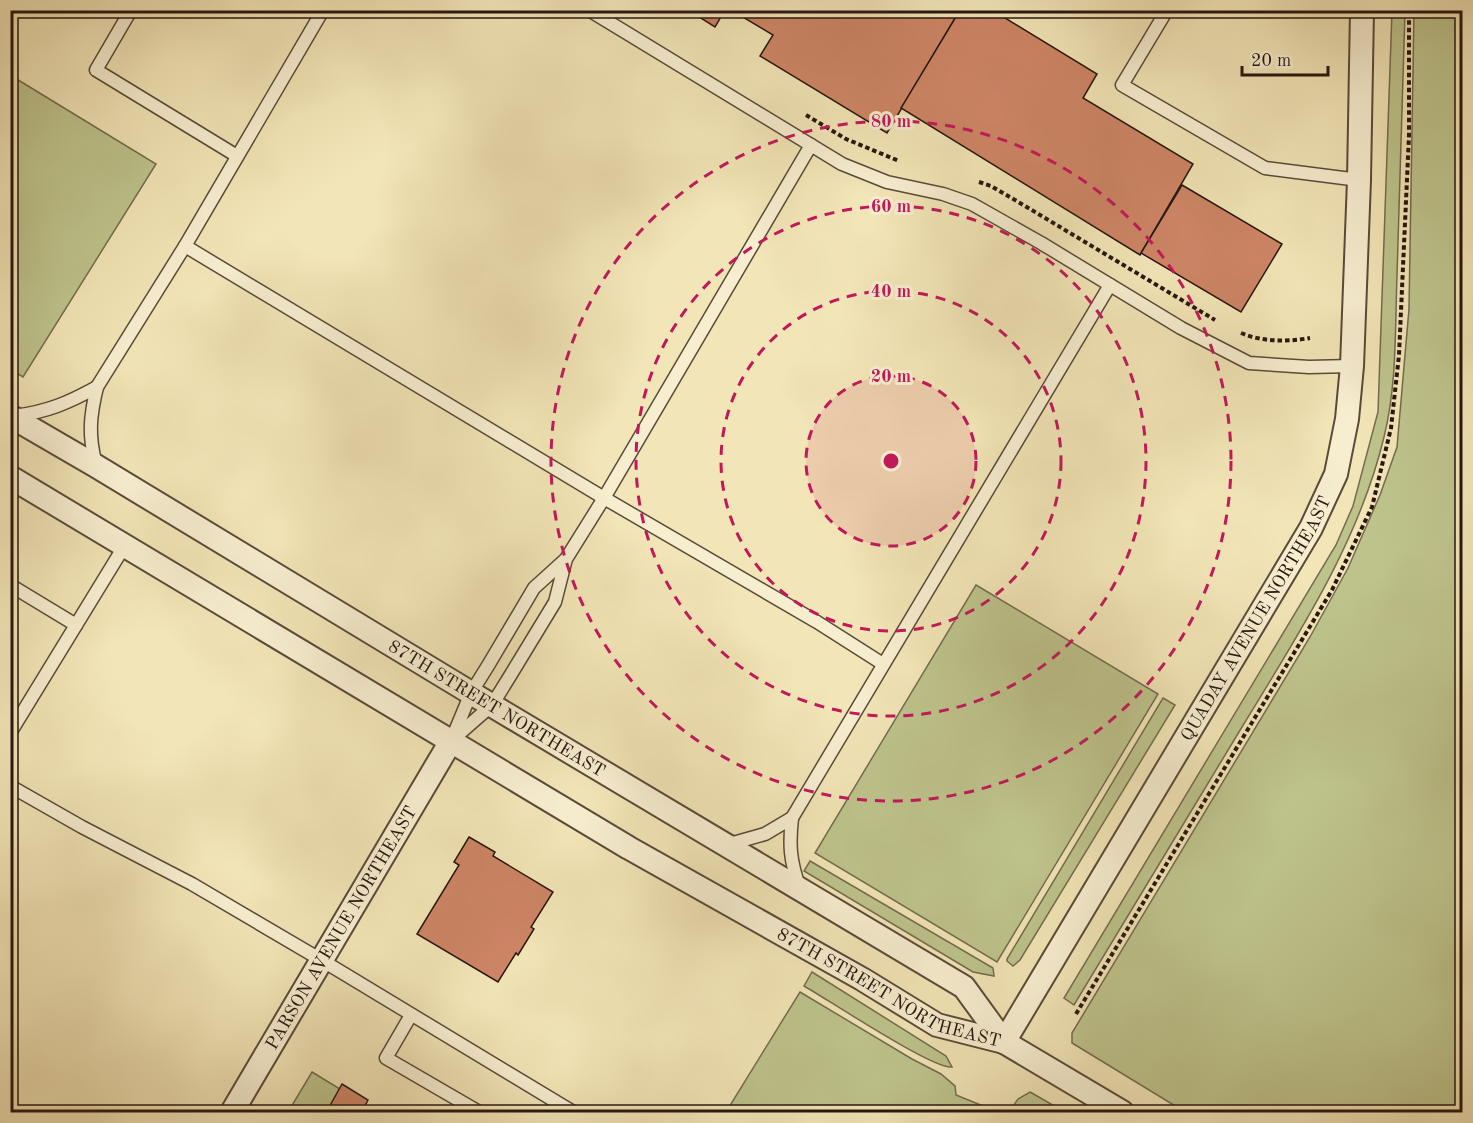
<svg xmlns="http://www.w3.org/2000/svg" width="1473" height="1123" font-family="'Old Standard TT',serif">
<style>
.green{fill:#bec38c;stroke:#736c4e;stroke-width:1.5}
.building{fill:#cd8566;stroke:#28160f;stroke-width:1.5}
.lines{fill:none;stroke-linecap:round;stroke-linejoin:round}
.service-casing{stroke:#5a4a39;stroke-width:15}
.minor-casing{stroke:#5a4a39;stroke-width:26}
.path{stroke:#28160f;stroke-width:4;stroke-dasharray:4.5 3;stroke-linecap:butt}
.service{stroke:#f7eed0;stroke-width:12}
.minor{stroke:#f7eed0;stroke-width:22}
.ring{fill:none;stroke:#c2185b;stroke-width:3;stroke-dasharray:10 8}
.labels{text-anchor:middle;stroke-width:6;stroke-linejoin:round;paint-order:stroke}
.street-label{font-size:18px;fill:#28160f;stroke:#f7eed0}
.centre{fill:#c2185b;stroke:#f7eed0;stroke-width:3}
.ring-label{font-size:18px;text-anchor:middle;font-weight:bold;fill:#c2185b;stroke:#f7eed0;stroke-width:6;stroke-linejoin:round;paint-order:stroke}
</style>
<rect width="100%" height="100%" fill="#f2e5b7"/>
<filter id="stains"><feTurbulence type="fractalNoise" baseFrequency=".00333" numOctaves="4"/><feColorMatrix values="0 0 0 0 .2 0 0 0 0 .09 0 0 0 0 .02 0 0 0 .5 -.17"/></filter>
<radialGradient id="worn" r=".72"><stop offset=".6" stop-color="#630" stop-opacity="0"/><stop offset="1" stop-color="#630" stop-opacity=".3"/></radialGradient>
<g class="green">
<path d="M1392,11h13c-2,88 -5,176 -8,264 -2,54 0,110 -13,162 -25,105 -86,198 -142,290 -56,93 -112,185 -168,278l-10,-7 272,-453 17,-39 25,-94z"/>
<path d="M1414,11h48v1101h-277l-113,-69v-10l238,-396 38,-69 32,-73 17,-48 12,-138z"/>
<path d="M10,75l146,89 -133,213 -13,-8z"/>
<path d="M976,585l182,109 -161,268 -182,-109z"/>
<path d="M1163,698l12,7 -155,255 -7,6 -6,-5v-2z"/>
<path d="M810,861l183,107 1,8 -21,-4 -169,-101z"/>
<path d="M812,972l134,84 6,11c-18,3 -125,-68 -148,-81z"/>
<path d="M800,992l112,67 29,15 14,12 1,9 27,11 -2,6h-255z"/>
<path d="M312,1072l28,17 -13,22 2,1h-41z"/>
<path d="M1030,1092l35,20h-56l9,-13z"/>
</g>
<g class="building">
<path d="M688,10h37l-10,17z"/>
<path d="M731,10h229l-73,123 -127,-77 13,-21z"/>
<path d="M960,10h32l105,64 -14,24 110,66 -53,91 -239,-147z"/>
<path d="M1182,185l100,59 -41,68 -100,-59z"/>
<path d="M469,837l26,15 -2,4 60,36 -22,35 3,2 -16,26 -2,-2 -18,29 -81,-48 42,-69 -5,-3z"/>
<path d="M342,1084l26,16 -3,6 11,6 -49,-1z"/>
</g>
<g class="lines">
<defs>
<g id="service">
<path d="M131,10l-35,60 141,86"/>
<path d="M589,10l253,154 45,18 56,12 29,10 69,39 140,85 68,35 60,4 43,-1"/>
<path d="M1167,10l-45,75 143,83 94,12"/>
<path d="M185,246l419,252 213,124 66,42"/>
<path d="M97,387l88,-141 138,-236"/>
<path d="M14,416c33,-4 54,-13 83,-29 -7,29 -9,48 -1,78"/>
<path d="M566,559l-11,43 -45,74 -18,29 -41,36 20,-48 18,-29 45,-76 32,-29 38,-61 207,-353"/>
<path d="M10,585l66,40"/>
<path d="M10,733l115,-188"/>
<path d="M10,786l72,41 110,57 131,77 250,151"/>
<path d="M792,818l318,-533"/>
<path d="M726,845l39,-11 27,-16c-3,27 -2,42 7,68"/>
<path d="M411,1015l-25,43 93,54"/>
</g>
<g id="minor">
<path id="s1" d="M10,416l86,50 375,227 493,294 40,55"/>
<path id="s2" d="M10,477l619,371 233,131 75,46 67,17"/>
<path id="s3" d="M232,1112l219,-371"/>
<path id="s4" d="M1122,1112l-118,-70 307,-514 25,-54 11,-55 5,-53 7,-186 3,-170"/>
</g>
</defs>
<use href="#service" class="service-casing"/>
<use href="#minor" class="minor-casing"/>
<g class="path">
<path d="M10,19l6,-9"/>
<path d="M806,115l40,24 53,22"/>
<path d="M979,182l12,4 29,17 195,117"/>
<path d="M1241,333c22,9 45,9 69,5"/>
<path d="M1076,1014l256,-424 40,-83 19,-79 8,-73 10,-220v-125"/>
</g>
<use href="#service" class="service"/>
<use href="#minor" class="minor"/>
</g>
<circle cx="891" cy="461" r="85" fill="#c2185b" fill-opacity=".12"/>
<g class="ring">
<circle cx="891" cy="461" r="85"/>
<circle cx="891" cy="461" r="170"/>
<circle cx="891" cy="461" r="255"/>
<circle cx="891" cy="461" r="340"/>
</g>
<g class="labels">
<g class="street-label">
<text dy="6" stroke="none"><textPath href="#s4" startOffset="630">QUADAY AVENUE NORTHEAST</textPath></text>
<text dy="6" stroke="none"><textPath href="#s1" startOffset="568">87TH STREET NORTHEAST</textPath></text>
<text dy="6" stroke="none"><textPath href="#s3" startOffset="214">PARSON AVENUE NORTHEAST</textPath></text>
<text dy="6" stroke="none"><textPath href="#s2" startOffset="1018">87TH STREET NORTHEAST</textPath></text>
</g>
</g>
<circle cx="891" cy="461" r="9" class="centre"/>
<g class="ring-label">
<text x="891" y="127">80 m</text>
<text x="891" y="212">60 m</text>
<text x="891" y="297">40 m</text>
<text x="891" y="382">20 m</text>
</g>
<rect width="1473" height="1123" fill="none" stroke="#f2e5b7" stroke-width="36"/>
<rect x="12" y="12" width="1449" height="1099" fill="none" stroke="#28160f" stroke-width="3"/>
<rect x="18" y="18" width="1437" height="1087" fill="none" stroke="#28160f" stroke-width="1.5"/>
<path d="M1242 66v9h86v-9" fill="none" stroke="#28160f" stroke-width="3"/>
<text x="1251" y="66" font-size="18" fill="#28160f" stroke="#f7eed0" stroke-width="4.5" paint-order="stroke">20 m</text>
<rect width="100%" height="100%" filter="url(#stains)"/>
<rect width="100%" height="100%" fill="url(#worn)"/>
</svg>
